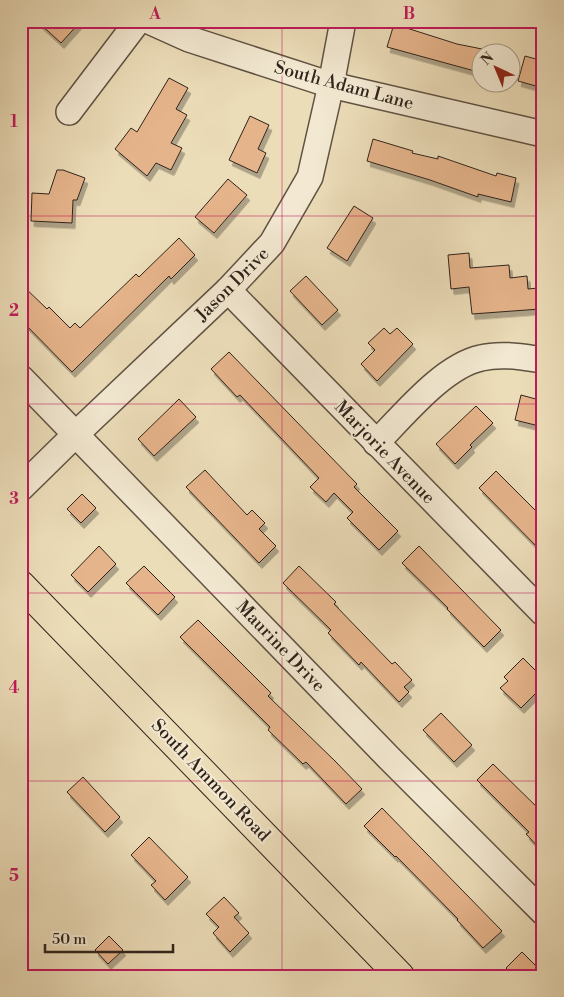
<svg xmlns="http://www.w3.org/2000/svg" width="564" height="997" font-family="'Libre Bodoni',serif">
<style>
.building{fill:#e6b48b;stroke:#2f231b;filter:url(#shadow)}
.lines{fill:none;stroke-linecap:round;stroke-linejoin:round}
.minor-casing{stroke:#5e5242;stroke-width:28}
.major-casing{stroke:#2f231b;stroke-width:30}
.minor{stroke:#f3e9d2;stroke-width:25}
.major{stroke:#ecddb9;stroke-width:28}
.grid{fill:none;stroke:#c2185b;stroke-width:1;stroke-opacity:0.55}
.labels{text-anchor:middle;stroke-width:4;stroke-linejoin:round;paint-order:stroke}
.street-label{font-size:18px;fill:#2f231b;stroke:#f3e9d2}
.neatline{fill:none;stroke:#c2185b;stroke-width:2}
.grid-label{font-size:16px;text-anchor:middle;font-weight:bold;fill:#c2185b}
</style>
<defs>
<filter id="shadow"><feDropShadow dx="3" dy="5.5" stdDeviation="0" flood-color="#0004"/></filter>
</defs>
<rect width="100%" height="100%" fill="#ecddb9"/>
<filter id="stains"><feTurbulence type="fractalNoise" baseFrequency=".004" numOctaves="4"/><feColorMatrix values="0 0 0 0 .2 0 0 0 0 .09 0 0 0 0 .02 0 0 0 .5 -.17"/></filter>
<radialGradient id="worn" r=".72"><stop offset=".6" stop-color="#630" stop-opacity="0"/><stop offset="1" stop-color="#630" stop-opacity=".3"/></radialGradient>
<g class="building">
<path d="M37,21h44l-20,22z"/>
<path d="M394,24l63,20 25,5v24l-95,-26z"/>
<path d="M525,56l18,5v27l-25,-7z"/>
<path d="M169,78l19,10 -12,21 11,6 -16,28 11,5 -11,22 -15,-7 -9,13 -32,-27 16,-21 6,4z"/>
<path d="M250,116l19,9 -11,24 8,4 -9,20 -28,-13z"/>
<path d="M373,139l40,12 -1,2 26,6v-3l58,20 1,-3 19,5 -5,24 -33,-8v3l-48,-17 -63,-19z"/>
<path d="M57,170h6l22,8 -8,22h-4l-1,23 -41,-2 1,-28 17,1z"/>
<path d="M228,179l19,16 -33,38 -19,-16z"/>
<path d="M354,206l19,12 -26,43 -20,-13z"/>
<path d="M179,238l16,17 -24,24 -2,-3 -97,96 -51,-52v-36l26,25 2,-2 21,21 5,-5 5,5 56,-54 3,3z"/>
<path d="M469,253l1,15 39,-3 1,13 17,-2 1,13 10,-1 2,21 -68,5 -3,-27 -18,2 -3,-34z"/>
<path d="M306,276l32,34 -16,15 -32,-34z"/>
<path d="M384,328l6,6 7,-6 16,16 -36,37 -16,-17 14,-14 -7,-7z"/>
<path d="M229,352l128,132 -3,3 44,44 -19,19 -32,-32 6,-6 -19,-19 -8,9 -16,-15 9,-9 -79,-83 -3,2 -26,-28z"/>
<path d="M521,395l22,6v26l-28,-7z"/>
<path d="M179,399l17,18 -42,39 -16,-17z"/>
<path d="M476,406l17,17 -23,22 2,2 -17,17 -19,-20z"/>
<path d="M205,470l42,45 5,-5 13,13 -6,6 17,17 -17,17 -73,-76z"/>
<path d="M496,471l47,47v35l-64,-65z"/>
<path d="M82,494l14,14 -15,15 -14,-14z"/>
<path d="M99,546l17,18 -28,28 -17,-17z"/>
<path d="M419,546l82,84 -17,17 -37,-38 1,-1 -46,-45z"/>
<path d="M144,566l31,31 -17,18 -32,-32z"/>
<path d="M299,566l37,36 -2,2 58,60 3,-2 17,18 -8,7 5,5 -10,10 -38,-40 -2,3 -31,-32 3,-3 -48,-47z"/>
<path d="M198,620l73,73 -3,3 67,65 27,28 -16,15 -40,-42 -3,2 -35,-34 2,-3 -90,-90z"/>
<path d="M523,658l20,20v8l-22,22 -21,-20 8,-7 -4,-4z"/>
<path d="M441,713l31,32 -18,17 -31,-32z"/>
<path d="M493,764l50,49v39l-17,-18 3,-2 -52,-52z"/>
<path d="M83,777l37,40 -15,15 -38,-40z"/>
<path d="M382,808l120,123 -19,17 -26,-28 1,-1 -62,-63 -1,1 -31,-31z"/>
<path d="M149,837l39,40 -23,23 -14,-15 5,-4 -25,-26z"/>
<path d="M224,897l15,16 -5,4 15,16 -19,19 -17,-19 6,-6 -13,-13z"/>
<path d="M109,936l14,14 -15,14 -13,-14z"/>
<path d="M522,952l21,21v3h-29l-8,-8z"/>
</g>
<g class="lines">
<defs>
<g id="minor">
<path d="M149,21l40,18 142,46 212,49"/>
<path d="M69,112l69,-91"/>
<path d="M228,290l315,323"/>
<path d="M21,378l368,380 154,154"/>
<path d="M376,443c27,-27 67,-77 105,-85 20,-5 41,-1 62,2"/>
<path d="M21,488l55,-54 152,-144 44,-47 38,-66 21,-92 12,-64"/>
</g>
<path id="major" d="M21,585l379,391"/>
</defs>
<use href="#minor" class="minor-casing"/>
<use href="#major" class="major-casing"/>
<use href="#minor" class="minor"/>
<use href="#major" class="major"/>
</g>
<path class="grid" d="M282,21v955M21,216h522M21,404h522M21,593h522M21,781h522"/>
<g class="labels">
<g class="street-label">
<text transform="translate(344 85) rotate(15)" y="6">South Adam Lane</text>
<text transform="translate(232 284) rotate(-45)" y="6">Jason Drive</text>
<text transform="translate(385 452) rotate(46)" y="6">Marjorie Avenue</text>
<text transform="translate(281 646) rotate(46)" y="6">Maurine Drive</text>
<text transform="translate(211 780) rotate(46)" y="6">South Ammon Road</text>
</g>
</g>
<rect width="564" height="997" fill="none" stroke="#ecddb9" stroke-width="55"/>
<g transform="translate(496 68) rotate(316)"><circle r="24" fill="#f3e9d2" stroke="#a59a89"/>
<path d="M0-4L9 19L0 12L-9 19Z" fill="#8f2418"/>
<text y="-8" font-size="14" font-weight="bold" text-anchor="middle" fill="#2f231b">N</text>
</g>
<path d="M45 944v8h128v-8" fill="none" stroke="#2f231b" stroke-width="2.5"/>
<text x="52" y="944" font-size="15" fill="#2f231b" stroke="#f3e9d2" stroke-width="4" paint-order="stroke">50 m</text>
<rect x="28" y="28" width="508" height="942" class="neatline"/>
<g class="grid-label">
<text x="155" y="19">A</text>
<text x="409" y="19">B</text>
<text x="14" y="127">1</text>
<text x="14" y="316">2</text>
<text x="14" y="504">3</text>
<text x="14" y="693">4</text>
<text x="14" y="881">5</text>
</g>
<rect width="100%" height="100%" filter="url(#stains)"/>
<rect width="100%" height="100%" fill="url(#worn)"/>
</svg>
